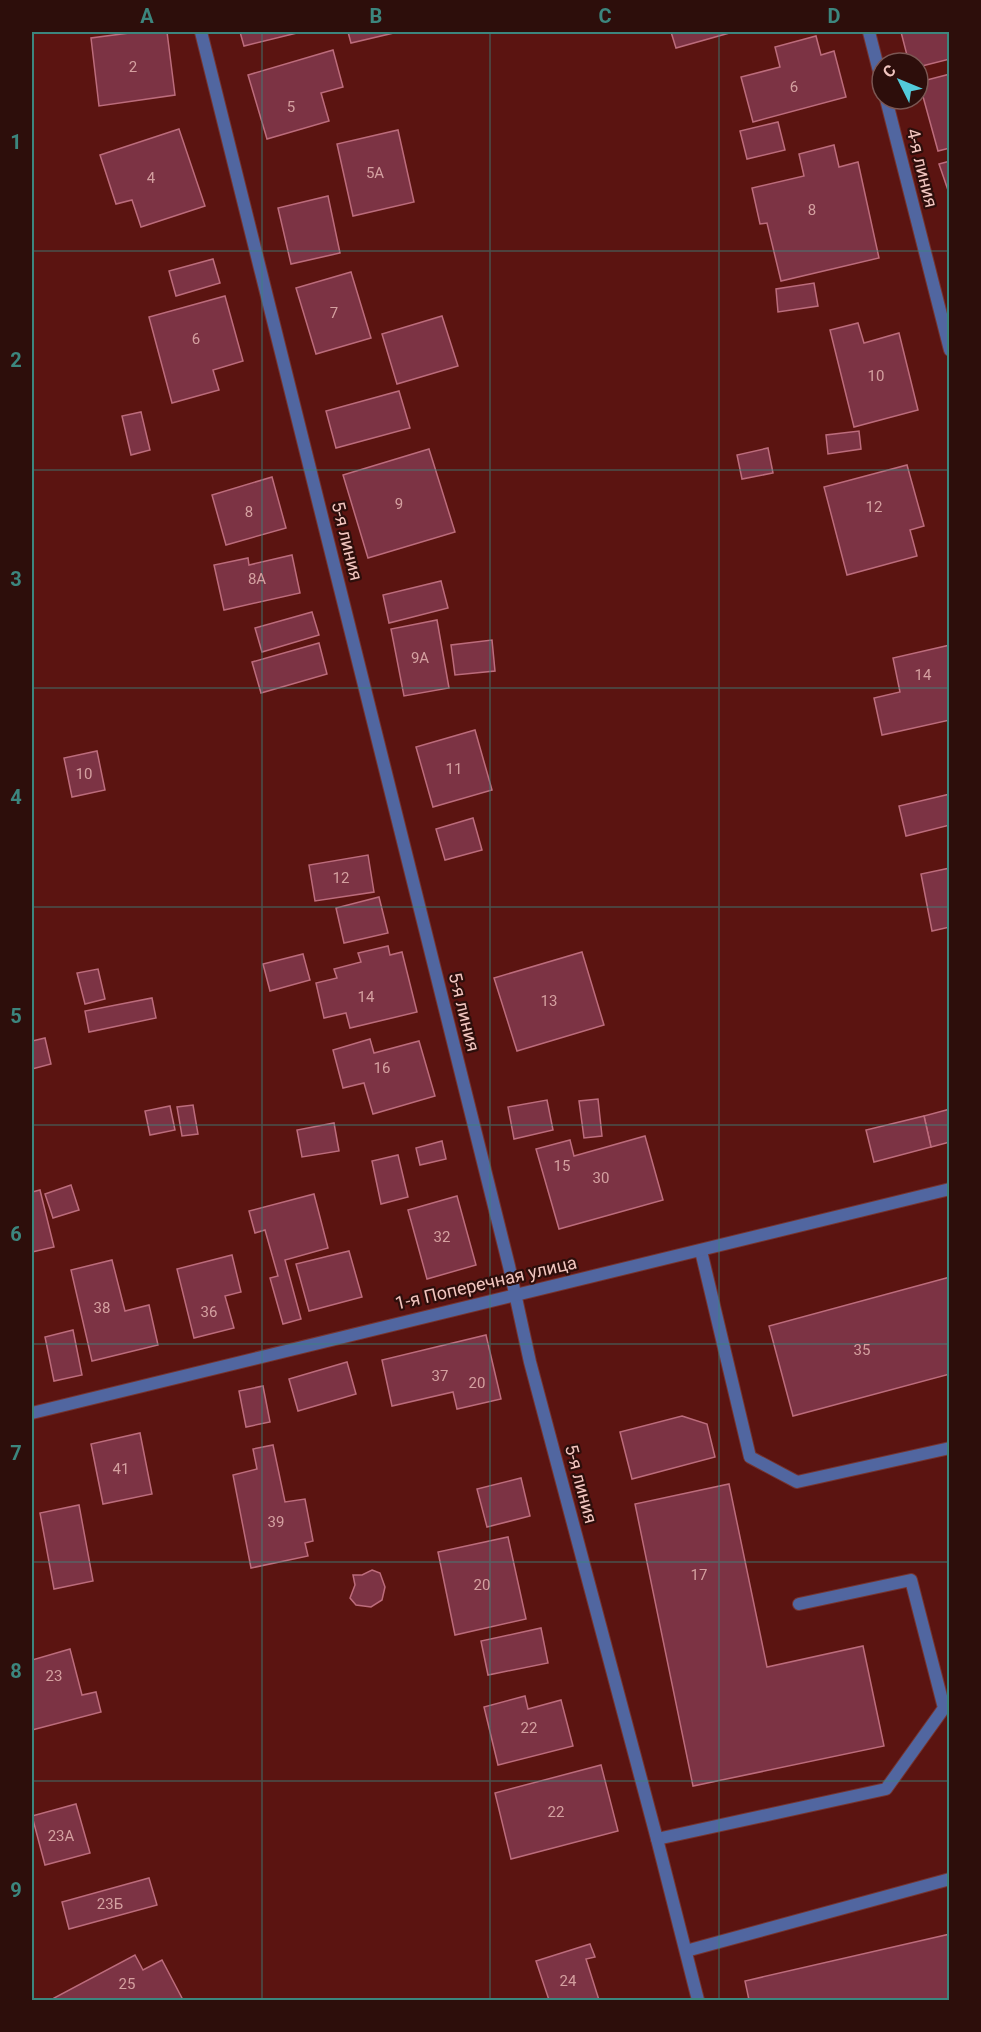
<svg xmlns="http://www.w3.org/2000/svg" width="981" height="2032" font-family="Roboto,sans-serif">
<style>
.building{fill:#7c3344;stroke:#bc6c7c;stroke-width:1.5}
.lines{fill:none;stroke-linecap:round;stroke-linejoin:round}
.service-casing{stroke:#763430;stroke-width:14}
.minor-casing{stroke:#763430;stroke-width:14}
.service{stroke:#5166a0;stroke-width:12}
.minor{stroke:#5166a0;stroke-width:12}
.grid{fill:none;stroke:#3c867e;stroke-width:1.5;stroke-opacity:0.55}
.labels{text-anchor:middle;stroke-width:4.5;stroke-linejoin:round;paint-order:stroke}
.number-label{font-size:15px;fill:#d4a0a0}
.street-label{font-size:18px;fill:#f1c5bf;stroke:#2d0e0b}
.neatline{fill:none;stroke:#3c867e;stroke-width:2}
.grid-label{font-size:20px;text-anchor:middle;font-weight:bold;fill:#3c867e}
</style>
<rect width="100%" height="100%" fill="#5b1411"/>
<g class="building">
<path d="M137,32h30l8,63 -76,11 -8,-68z"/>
<path d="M240,32h61l-57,14z"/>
<path d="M348,32h50l-47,11z"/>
<path d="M671,32h62l-57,16z"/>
<path d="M901,32h49v27l-32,8v-4h-9z"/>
<path d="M816,36l5,19 13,-4 12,46 -93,25 -12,-45 39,-10 -5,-20z"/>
<path d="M333,50l10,37 -22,6 8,28 -62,18 -19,-64z"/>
<path d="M950,74v74l-12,3 -19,-69z"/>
<path d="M778,122l7,28 -38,9 -7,-28z"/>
<path d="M179,129l26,77 -64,21 -9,-27 -16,4 -16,-49z"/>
<path d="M398,130l16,72 -61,14 -16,-72z"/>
<path d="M834,145l5,22 19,-5 21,96 -98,23 -14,-58 -7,1 -8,-36 52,-12 -5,-22z"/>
<path d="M950,161v35l-11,-32z"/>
<path d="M328,196l12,57 -49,11 -13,-56z"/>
<path d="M213,259l7,24 -44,13 -7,-25z"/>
<path d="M351,272l20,66 -55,16 -20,-66z"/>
<path d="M814,283l4,23 -40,6 -2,-23z"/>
<path d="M225,296l18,65 -30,9 6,20 -47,13 -23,-86z"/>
<path d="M442,316l16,50 -61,18 -15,-50z"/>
<path d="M858,323l6,20 35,-10 19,77 -64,17 -24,-97z"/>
<path d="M399,391l11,37 -74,20 -10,-37z"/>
<path d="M141,412l9,38 -19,5 -9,-39z"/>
<path d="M859,431l2,18 -33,5 -2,-19z"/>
<path d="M768,448l5,25 -31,6 -5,-24z"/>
<path d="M429,449l26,83 -87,26 -25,-83z"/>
<path d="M907,465l17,61 -14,4 7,26 -70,19 -23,-88z"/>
<path d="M272,477l14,51 -60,17 -14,-50z"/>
<path d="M292,555l8,38 -76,17 -10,-45 34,-7 1,7z"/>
<path d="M441,581l7,27 -59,15 -6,-28z"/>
<path d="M312,612l7,23 -57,17 -7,-24z"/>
<path d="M437,620l12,68 -45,8 -13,-67z"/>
<path d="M492,640l3,31 -40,4 -4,-30z"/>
<path d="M319,643l8,31 -66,19 -9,-31z"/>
<path d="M950,645v75l-68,15 -8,-37 26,-6 -7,-34z"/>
<path d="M475,730l17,60 -59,17 -17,-60z"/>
<path d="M97,751l8,39 -33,7 -8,-39z"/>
<path d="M950,794v31l-44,11 -7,-30z"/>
<path d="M473,818l9,32 -37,10 -9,-31z"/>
<path d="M368,855l6,37 -59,9 -6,-36z"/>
<path d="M950,868v59l-18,4 -11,-57z"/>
<path d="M379,897l9,36 -44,10 -8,-35z"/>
<path d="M388,946l2,9 12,-3 15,60 -67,16 -4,-15 -22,5 -8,-35 21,-5 -3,-9 27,-7 -3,-9z"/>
<path d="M582,952l22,73 -87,26 -23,-73z"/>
<path d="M303,954l7,26 -40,11 -7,-27z"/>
<path d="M98,969l7,30 -20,5 -8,-31z"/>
<path d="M152,998l4,20 -67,14 -4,-21z"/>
<path d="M45,1038l6,26 -19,5v-28z"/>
<path d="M370,1039l4,14 45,-12 16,55 -62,18 -9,-31 -21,5 -10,-38z"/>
<path d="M598,1099l4,37 -18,2 -5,-37z"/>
<path d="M547,1100l6,30 -39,9 -6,-32z"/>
<path d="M193,1105l5,29 -16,2 -5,-29z"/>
<path d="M170,1106l5,24 -25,5 -5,-24z"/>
<path d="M950,1109v33l-19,5 -7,-31z"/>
<path d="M924,1116l7,31 -57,15 -8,-32z"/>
<path d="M334,1123l5,28 -37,6 -5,-27z"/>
<path d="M645,1136l18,64 -104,29 -23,-80 34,-9 4,16z"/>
<path d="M442,1141l4,18 -26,6 -4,-17z"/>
<path d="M398,1155l10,42 -27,7 -9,-43z"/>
<path d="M71,1185l8,25 -26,8 -8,-24z"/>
<path d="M40,1190l14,57 -22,5v-60z"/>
<path d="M314,1194l14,54 -43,12 16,59 -18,5 -13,-46 8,-2 -13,-46 -10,3 -6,-22z"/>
<path d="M457,1196l19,69 -49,14 -19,-69z"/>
<path d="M349,1251l13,46 -53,14 -13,-47z"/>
<path d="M232,1255l9,37 -16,4 9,32 -40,10 -17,-69z"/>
<path d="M112,1260l13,51 24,-6 9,40 -66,16 -21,-91z"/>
<path d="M950,1277v97l-157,42 -24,-90z"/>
<path d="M73,1330l9,45 -28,6 -9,-44z"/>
<path d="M486,1335l15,64 -44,10 -4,-17 -61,14 -10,-46z"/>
<path d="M347,1362l9,32 -58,17 -9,-32z"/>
<path d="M263,1386l7,36 -24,5 -7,-36z"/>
<path d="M682,1416l25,8 8,33 -83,22 -12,-47z"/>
<path d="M140,1433l12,61 -49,10 -12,-60z"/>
<path d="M273,1445l12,57 20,-3 8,42 -8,2 3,13 -57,12 -18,-93 24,-6 -4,-20z"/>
<path d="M521,1478l9,38 -43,11 -10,-38z"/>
<path d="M729,1484l38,183 96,-21 21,100 -191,40 -58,-282z"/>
<path d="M79,1505l14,76 -39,8 -14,-76z"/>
<path d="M508,1537l18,82 -71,16 -17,-83z"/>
<path d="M372,1570l8,3 5,14 -3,13 -11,7 -15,-2 -6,-7 5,-13 -2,-10h9z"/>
<path d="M541,1628l7,35 -60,12 -7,-34z"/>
<path d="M70,1649l12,46 14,-3 5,20 -69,18v-70z"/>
<path d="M525,1696l3,13 33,-9 12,46 -75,19 -14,-58z"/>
<path d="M601,1765l17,66 -107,28 -16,-66z"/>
<path d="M76,1804l14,49 -45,12 -13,-49z"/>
<path d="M149,1878l8,27 -88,24 -7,-27z"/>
<path d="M950,1934v66h-201l-4,-19z"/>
<path d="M590,1944l5,13 -9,2 13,41h-50l-13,-39z"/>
<path d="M135,1955l8,15 19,-10 21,40h-128l-1,-2z"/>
</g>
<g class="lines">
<defs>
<g id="service">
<path d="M701,1251l49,206 47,25 153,-34"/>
<path d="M657,1839l229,-50 58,-81 -33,-128 -112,24"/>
<path d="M686,1951l264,-72"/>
</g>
<g id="minor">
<path d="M201,32l308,1234 21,96 127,477 41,161"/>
<path d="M869,32l13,51"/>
<path d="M886,99l64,251"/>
<path d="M32,1413l918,-224"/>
</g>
</defs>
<use href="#service" class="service-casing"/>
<use href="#minor" class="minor-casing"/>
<use href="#service" class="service"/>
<use href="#minor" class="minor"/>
</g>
<path class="grid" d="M262,32v1968M490,32v1968M719,32v1968M32,251h918M32,470h918M32,688h918M32,907h918M32,1125h918M32,1344h918M32,1562h918M32,1781h918"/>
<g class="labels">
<g class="number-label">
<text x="133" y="72">2</text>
<text x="794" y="92">6</text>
<text x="291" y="112">5</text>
<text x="375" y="178">5А</text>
<text x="151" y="183">4</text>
<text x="812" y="215">8</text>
<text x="334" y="318">7</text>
<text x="196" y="344">6</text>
<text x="876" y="381">10</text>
<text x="399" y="509">9</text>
<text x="874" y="512">12</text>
<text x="249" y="517">8</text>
<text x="257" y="584">8А</text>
<text x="420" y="663">9А</text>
<text x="923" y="680">14</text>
<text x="454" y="774">11</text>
<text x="84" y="779">10</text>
<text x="341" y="883">12</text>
<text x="366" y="1002">14</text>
<text x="549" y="1006">13</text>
<text x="382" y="1073">16</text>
<text x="562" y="1171">15</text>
<text x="601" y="1183">30</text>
<text x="442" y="1242">32</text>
<text x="102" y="1313">38</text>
<text x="209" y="1317">36</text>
<text x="862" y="1355">35</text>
<text x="440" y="1381">37</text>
<text x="477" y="1388">20</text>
<text x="121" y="1474">41</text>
<text x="276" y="1527">39</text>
<text x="699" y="1580">17</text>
<text x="482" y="1590">20</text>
<text x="54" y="1681">23</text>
<text x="529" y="1733">22</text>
<text x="556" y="1817">22</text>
<text x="61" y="1841">23А</text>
<text x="110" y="1909">23Б</text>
<text x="568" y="1986">24</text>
<text x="127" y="1989">25</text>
</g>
<g class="street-label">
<text transform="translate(922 168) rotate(76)" y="6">4-я линия</text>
<text transform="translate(347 541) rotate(76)" y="6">5-я линия</text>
<text transform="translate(464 1012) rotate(76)" y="6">5-я линия</text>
<text transform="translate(486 1283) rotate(-13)" y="6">1-я Поперечная улица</text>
<text transform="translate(581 1484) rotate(75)" y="6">5-я линия</text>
</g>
</g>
<rect width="981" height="2032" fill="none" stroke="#2d0e0b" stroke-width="66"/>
<g transform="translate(900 81) rotate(313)"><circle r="28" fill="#2d0e0b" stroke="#7b5753" stroke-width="1.5"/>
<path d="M0-4.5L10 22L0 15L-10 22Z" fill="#53cbdb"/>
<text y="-9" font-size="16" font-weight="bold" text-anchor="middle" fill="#f1c5bf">С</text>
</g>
<rect x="33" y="33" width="915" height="1966" class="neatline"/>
<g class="grid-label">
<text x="147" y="23">A</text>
<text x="376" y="23">B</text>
<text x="605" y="23">C</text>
<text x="834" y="23">D</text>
<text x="16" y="149">1</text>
<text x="16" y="367">2</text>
<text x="16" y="586">3</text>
<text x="16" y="804">4</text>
<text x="16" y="1023">5</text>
<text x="16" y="1241">6</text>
<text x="16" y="1460">7</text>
<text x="16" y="1678">8</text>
<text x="16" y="1897">9</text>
</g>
</svg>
